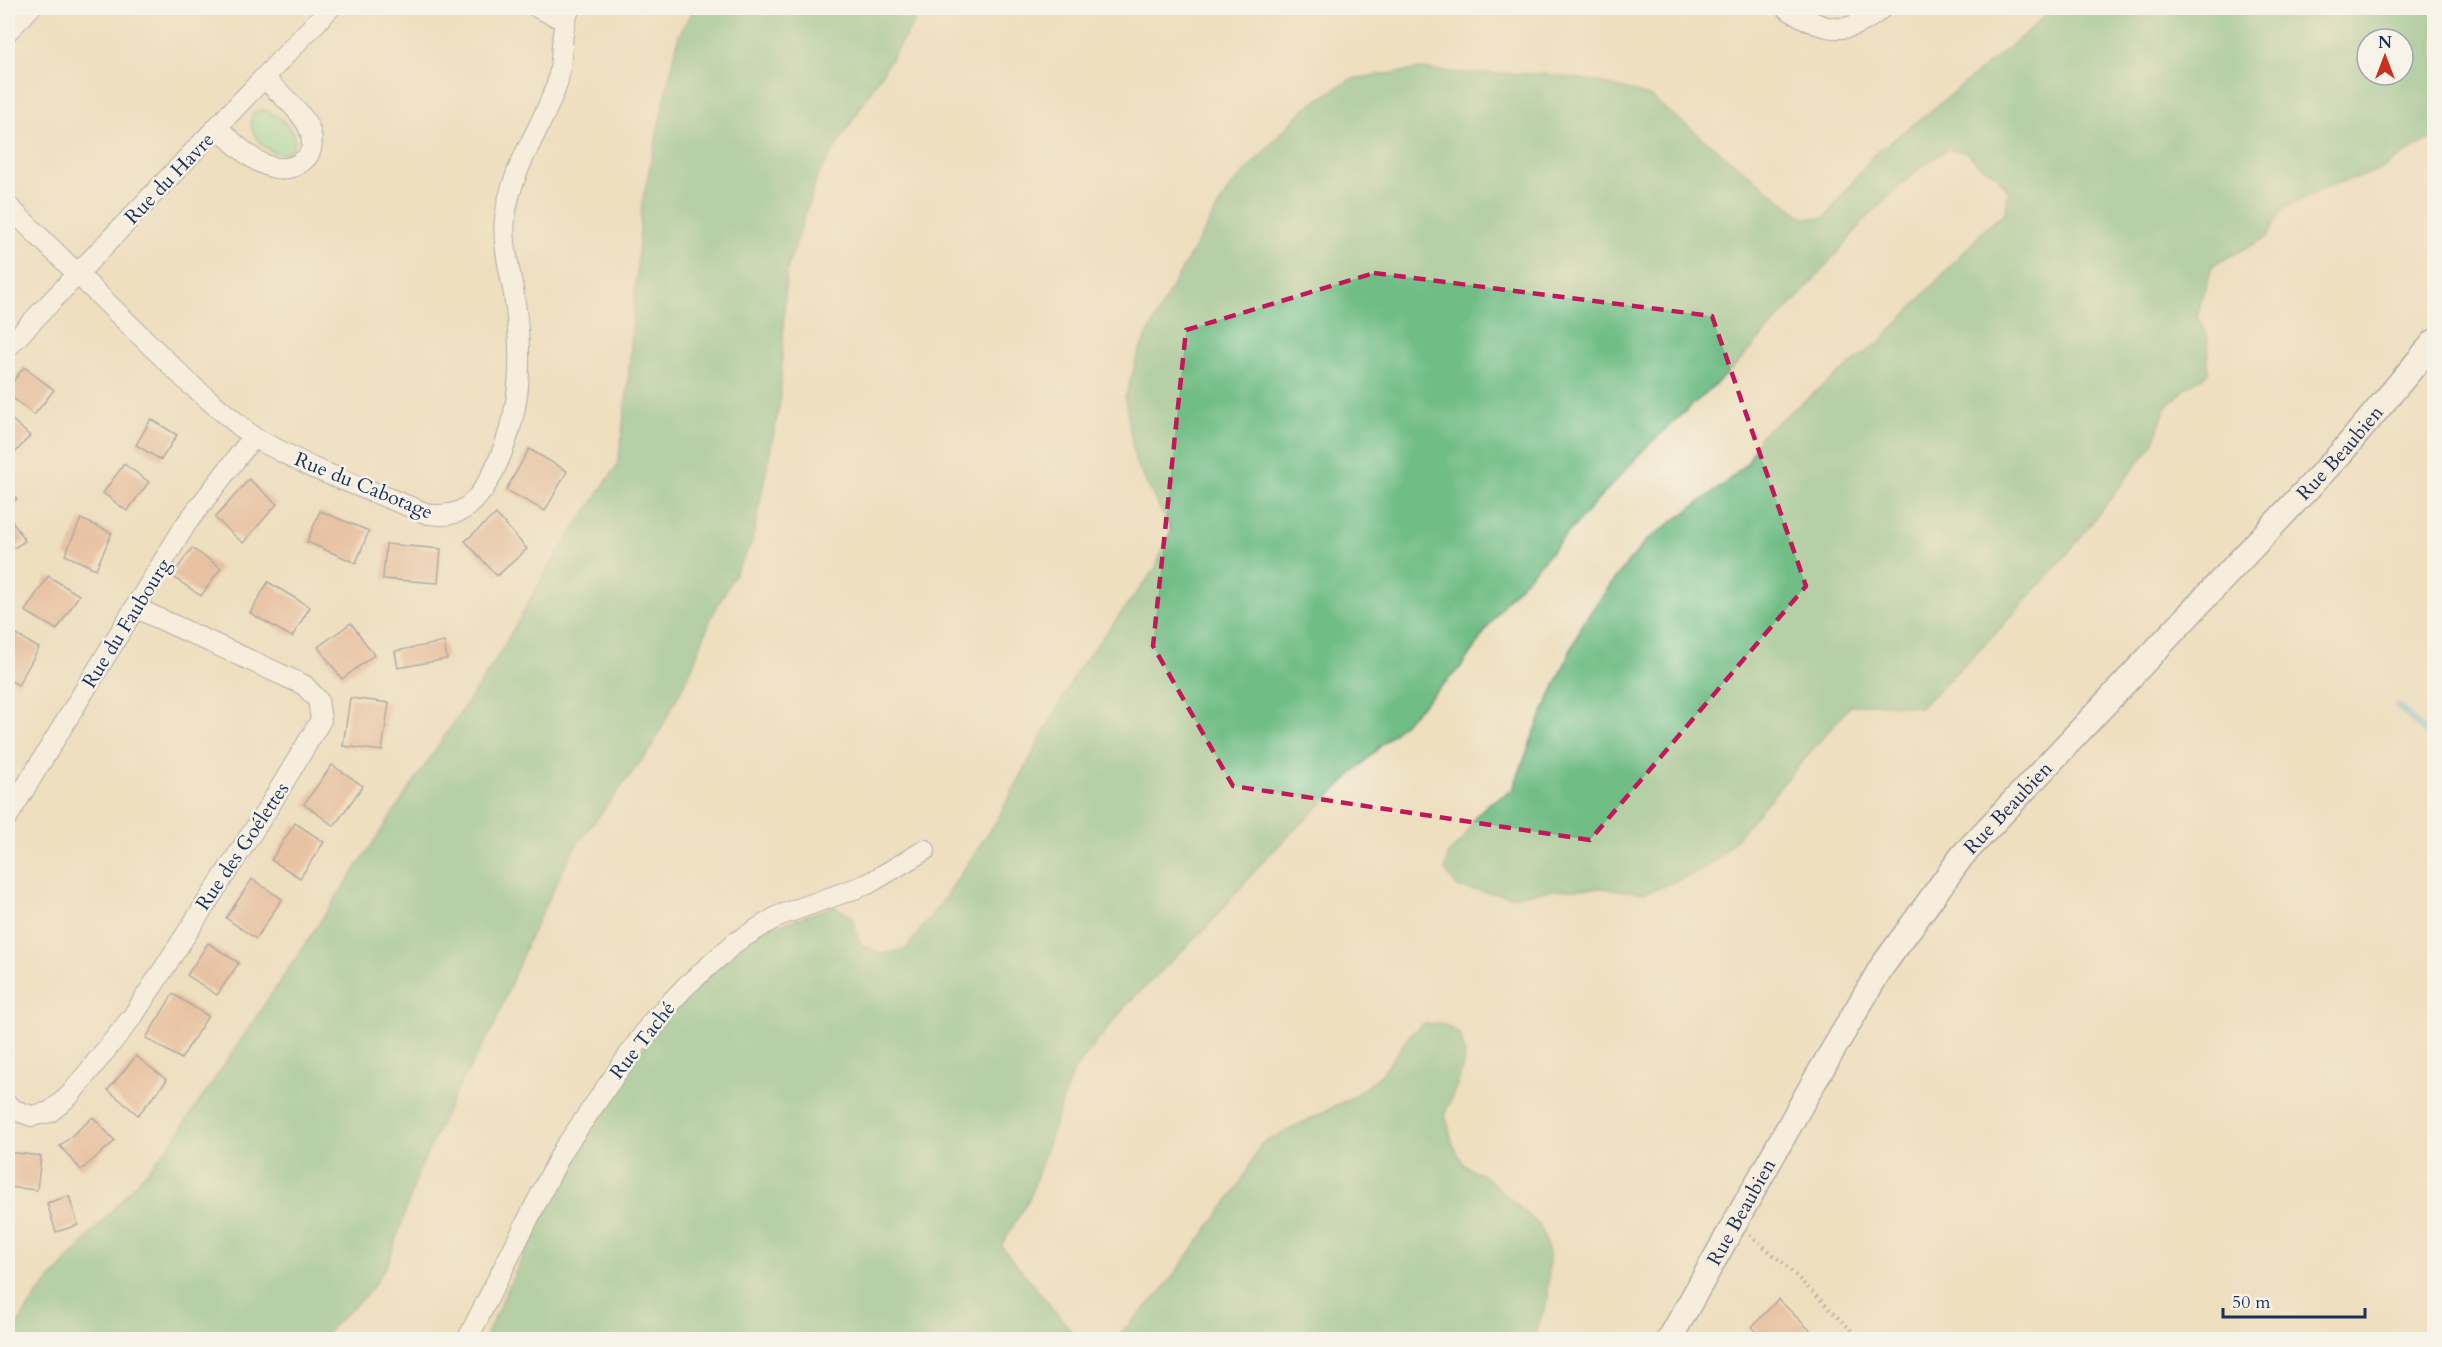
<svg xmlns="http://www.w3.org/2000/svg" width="2442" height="1347" font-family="Cardo,serif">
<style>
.green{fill:#8cde9f;stroke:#54867e;stroke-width:1.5}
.forest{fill:#71bd86;stroke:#467672;stroke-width:1.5;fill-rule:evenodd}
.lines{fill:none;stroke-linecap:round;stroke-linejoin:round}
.stream{stroke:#65b7e0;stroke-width:6}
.building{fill:#e09e7e}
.minor-casing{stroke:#656d80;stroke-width:22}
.major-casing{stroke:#656d80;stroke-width:27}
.path{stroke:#656d80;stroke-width:4;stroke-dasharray:1.5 4.5;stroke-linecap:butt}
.minor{stroke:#fff;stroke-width:20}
.major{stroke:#fff;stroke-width:24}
.marked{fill:none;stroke:#c2185b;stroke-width:4.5;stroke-dasharray:12 8;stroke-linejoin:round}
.labels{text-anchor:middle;stroke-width:5;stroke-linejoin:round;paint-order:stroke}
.street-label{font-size:20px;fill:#1b2f5e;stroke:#f7f3e8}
</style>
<rect width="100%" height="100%" fill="#f7f3e8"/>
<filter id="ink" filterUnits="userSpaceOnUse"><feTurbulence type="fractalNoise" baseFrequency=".0167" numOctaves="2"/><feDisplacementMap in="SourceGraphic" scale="12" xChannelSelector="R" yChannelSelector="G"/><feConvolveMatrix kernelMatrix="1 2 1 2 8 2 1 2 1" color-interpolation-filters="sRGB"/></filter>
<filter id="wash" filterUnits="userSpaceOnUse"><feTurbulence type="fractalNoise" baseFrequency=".008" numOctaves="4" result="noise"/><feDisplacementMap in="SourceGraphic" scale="24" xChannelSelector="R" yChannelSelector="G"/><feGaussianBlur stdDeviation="1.35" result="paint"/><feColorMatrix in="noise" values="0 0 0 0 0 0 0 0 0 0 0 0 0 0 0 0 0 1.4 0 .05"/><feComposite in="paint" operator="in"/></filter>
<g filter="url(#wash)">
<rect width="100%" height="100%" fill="#eedfbf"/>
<path class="green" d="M262,110c15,3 31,16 33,31l-4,10c-20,11 -47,-18 -38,-38z"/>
<g class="forest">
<path d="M695,8h228l-105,167 -32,98 -6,129 -28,140 -40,74 -21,54 -40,78 -77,100 -46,93 -34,85 -38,65 -38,82 -29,88 -18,29 -37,35 -12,14h-314l29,-44 134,-151 324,-483 53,-92 70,-105 10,-79 14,-182 37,-168z"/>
<path d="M2052,8h382v128l-54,34 -51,16 -47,23 -15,28 -55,29 -15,50 11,23v34l-23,16 -20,20 -12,35 -88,113 -69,76 -75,74 -47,-4 -24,3 -131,152 -25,16 -49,19 -45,-5 -49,2 -39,6 -53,-8 -14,-18 3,-15 15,-16 12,-22 13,-13 25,-14 21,-57 49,-110 34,-47 29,-35 80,-58 22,-21 13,-27 122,-96 102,-110 21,-18 2,-19 -11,-17 -19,-11 -13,-13 -19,-1 -33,23 -48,47 -62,72 -70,76 -86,78 -142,156 -44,65 -197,193 -57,67 -78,75 -57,71 -42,124 -29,49 77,93 -594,1 56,-121 69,-127 43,-56 37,-43 69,-61 76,-26 17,10 10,29 21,9 24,-5 36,-47 55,-82 82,-152 76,-99 16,-39 -36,-69 -10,-63 14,-46 31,-62 58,-100 77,-82 46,-29 70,-10 41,4 81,1 52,7 54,15 155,122h21l50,-65 48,-36 109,-89zM2367,39h36v36h-36z"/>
<path d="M1441,1023l19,11 5,21 -6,25 -14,33 8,32 11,20 22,12 55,50 8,27 -1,44 -15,41h-418l47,-48 75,-102 24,-45 90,-46 30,-23 30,-41 12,-10z"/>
</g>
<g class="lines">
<path class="stream" d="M2397,705l37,36"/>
</g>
<g id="blocks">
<g class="building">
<path d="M24,367l30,23 -20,25 -26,-21v-6z"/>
<path d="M8,416l22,20 -17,19 -5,-5z"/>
<path d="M151,419l26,16 -16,25 -25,-15z"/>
<path d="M529,449l38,22 -22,40 -39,-21z"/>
<path d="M124,464l25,18 -22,29 -24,-18z"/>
<path d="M249,479l28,25 -34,39 -28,-25z"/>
<path d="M8,488l9,11 -9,9z"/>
<path d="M320,511l49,20 -13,32 -49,-21z"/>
<path d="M496,514l31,35 -30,27 -32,-35z"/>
<path d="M11,519l14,22 -14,9 -3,-6v-23z"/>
<path d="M81,519l31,14 -16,36 -31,-14z"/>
<path d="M386,544l55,5 -3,34 -55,-4z"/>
<path d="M192,548l29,20 -20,28 -29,-20z"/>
<path d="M48,576l31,19 -22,35 -32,-19z"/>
<path d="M268,582l42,25 -18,30 -42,-24z"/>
<path d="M351,623l23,32 -32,24 -24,-32z"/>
<path d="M8,630l31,18 -21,37 -10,-6z"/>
<path d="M444,642l3,17 -49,9 -3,-17z"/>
<path d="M350,698l39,5 -7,48 -39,-5z"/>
<path d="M332,765l31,21 -29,40 -30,-22z"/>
<path d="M295,823l29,19 -24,36 -29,-18z"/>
<path d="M252,879l30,20 -26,40 -30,-21z"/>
<path d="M208,943l31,20 -22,32 -30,-20z"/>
<path d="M173,994l35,22 -27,43 -35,-21z"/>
<path d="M136,1056l31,24 -29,35 -30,-25z"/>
<path d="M93,1117l22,24 -34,29 -21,-24z"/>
<path d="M8,1152l33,4 -4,34 -29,-3z"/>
<path d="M69,1196l9,29 -22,7 -9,-29z"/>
<path d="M1778,1299l42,41h-54l-14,-13z"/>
</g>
</g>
</g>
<g filter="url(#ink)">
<use href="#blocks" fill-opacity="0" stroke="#656d80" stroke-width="1.5"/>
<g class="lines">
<defs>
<g id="minor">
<path d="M538,8l26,12"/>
<path d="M1786,8c38,23 61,31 96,0"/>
<path d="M8,31l22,-23"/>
<path d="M218,128c22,21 56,57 86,32 9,-7 9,-19 6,-29 -7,-20 -32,-38 -46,-53"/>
<path d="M8,206l182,178 63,53 60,31 115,46c31,5 46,-8 61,-34 33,-61 35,-118 25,-185 -4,-24 -12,-53 -9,-77 5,-47 35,-87 51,-131 9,-26 2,-55 14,-79"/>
<path d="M8,347l322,-339"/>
<path d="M8,816l178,-292 67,-87"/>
<path d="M8,1105l6,5 18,6 18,-4 19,-16 64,-80 137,-211 51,-85 -3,-20 -14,-15 -168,-77"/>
<path d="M467,1340l96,-190 88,-127 35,-37 50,-44 42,-26 90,-32 57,-34"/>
</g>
<g id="major">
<path id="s1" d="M1669,1340l141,-251 71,-121 81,-112 379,-403 93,-111"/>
</g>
</defs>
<use href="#minor" class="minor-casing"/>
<use href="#major" class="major-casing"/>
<path class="path" d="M1750,1235l33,28 78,77"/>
<use href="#minor" class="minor"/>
<use href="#major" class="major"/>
</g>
</g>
<path d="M0 0H2442V1347H0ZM1374,273l338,43 94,270 -216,254 -357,-54 -80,-140 33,-316z" fill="#eedfbf" fill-opacity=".55" fill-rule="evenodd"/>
<path class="marked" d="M1374,273l338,43 94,270 -216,254 -357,-54 -80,-140 33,-316z"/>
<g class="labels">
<g class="street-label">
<text transform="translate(169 178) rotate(-46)" y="7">Rue du Havre</text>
<text dy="7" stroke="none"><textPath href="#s1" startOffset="1119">Rue Beaubien</textPath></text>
<text transform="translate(364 485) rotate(22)" y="7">Rue du Cabotage</text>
<text transform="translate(126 623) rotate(-58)" y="7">Rue du Faubourg</text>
<text dy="7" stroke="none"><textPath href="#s1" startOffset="633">Rue Beaubien</textPath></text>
<text transform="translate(242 846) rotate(-56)" y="7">Rue des Goélettes</text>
<text transform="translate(642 1040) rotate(-52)" y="7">Rue Taché</text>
<text dy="7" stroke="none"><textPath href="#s1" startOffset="147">Rue Beaubien</textPath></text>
</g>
</g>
<rect width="2442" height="1347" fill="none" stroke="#f7f3e8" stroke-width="30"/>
<g transform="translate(2385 57)"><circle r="28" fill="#f7f3e8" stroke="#9fa5b1" stroke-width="1.5"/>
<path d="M0-4.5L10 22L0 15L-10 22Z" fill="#c8321e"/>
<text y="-9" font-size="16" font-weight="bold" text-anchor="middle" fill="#1b2f5e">N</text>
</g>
<path d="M2223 1308v9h142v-9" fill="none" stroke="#1b2f5e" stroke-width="3"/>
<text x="2232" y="1308" font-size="18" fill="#1b2f5e" stroke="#f7f3e8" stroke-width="4.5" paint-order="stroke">50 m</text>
</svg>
